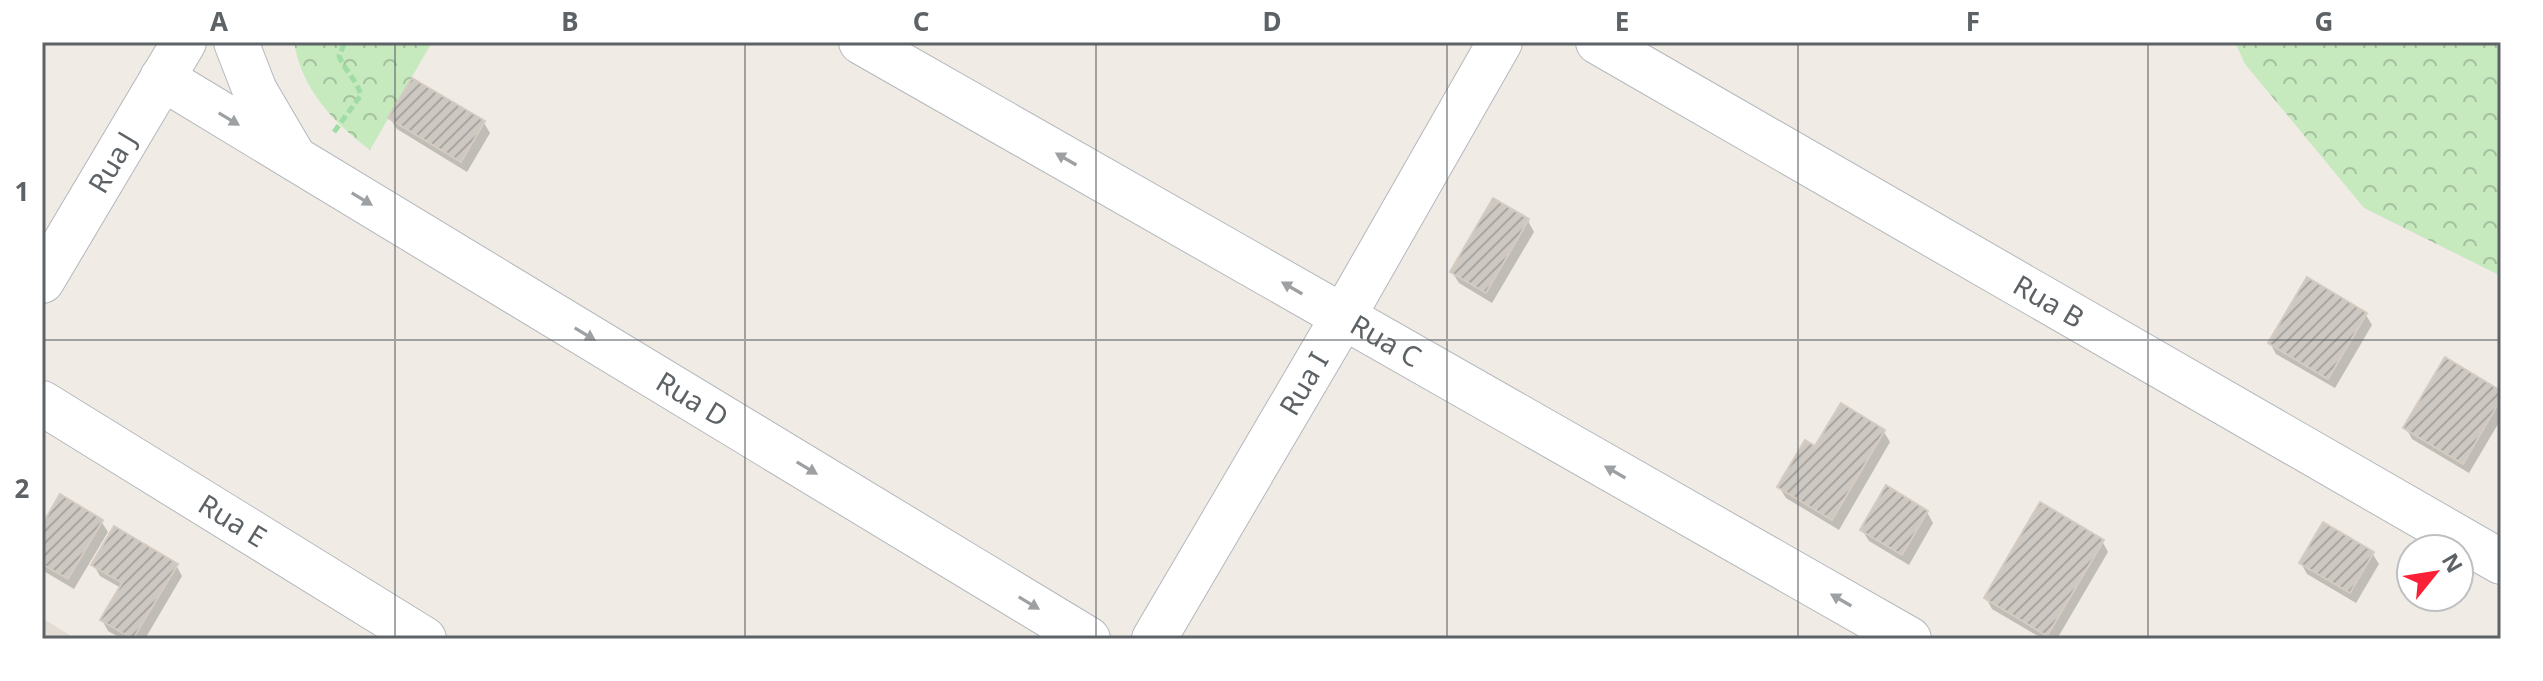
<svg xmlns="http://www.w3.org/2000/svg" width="2543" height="681" font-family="'Noto Sans',sans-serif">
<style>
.education{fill:#e2dcd4}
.forest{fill:url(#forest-crowns)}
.shadow{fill:#0003}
.building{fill:url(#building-hatch);stroke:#d5cbc1;stroke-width:2}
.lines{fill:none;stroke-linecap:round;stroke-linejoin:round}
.minor-casing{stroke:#b4b8bc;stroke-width:46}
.path{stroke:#a0dda4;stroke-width:5;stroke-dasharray:8 4;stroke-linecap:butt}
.minor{stroke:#fff;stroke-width:44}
.oneway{fill:#9da1a3}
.grid{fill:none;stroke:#5c6266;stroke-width:2;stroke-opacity:0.55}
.labels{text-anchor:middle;stroke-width:6;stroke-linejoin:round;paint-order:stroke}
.street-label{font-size:28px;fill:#5c6266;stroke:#fff}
.neatline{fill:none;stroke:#5c6266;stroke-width:3}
.grid-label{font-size:26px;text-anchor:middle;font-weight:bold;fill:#5c6266}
</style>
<defs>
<pattern id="forest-crowns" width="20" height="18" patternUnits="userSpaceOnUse" patternTransform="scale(2)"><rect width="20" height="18" fill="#c6e9be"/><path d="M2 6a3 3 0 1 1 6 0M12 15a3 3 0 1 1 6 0" fill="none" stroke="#a4c09e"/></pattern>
<pattern id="building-hatch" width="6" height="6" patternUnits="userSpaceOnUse" patternTransform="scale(2)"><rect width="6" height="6" fill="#cdc8c2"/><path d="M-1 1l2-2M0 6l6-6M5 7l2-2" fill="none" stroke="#aaa6a1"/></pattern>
</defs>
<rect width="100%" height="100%" fill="#f0ebe4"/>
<path class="education" d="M42,618l34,21h-34z"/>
<g class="forest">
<path d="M294,42h138l-62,108c-37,-28 -68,-60 -76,-108z"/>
<path d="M2235,42h266v234l-137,-68 -119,-144z"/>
</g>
<g class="shadow">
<path d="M390,118l94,5 6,10 -23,39 -70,-43z"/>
<path d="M1528,221l6,11 -42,71 -33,-20 -7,-11z"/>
<path d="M2366,315l6,10 -37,63 -59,-34 -6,-11z"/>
<path d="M2501,393v26l-32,54 -57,-34 -6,-11z"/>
<path d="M1884,432l6,10 -51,88 -53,-32 -7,-11 37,-38z"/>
<path d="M1927,512l6,11 -24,42 -40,-24 -7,-11z"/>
<path d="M101,521l7,11 -34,57 -32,-19v-41z"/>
<path d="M2102,541l6,11 -51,87h-14l-51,-30 -6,-11z"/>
<path d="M2372,553l7,11 -23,39 -49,-29 -6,-11z"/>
<path d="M94,565h82l6,11 -37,63h-23l-14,-8 -6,-11 19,-32 -21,-12z"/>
</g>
<g class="building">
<path d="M412,78l73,43 -24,41 -73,-44z"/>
<path d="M1493,198l36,21 -43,74 -36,-21z"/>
<path d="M2307,277l60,36 -39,66 -60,-36z"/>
<path d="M2445,357l56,34v8l-38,65 -60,-36z"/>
<path d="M1841,403l44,27 -53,90 -55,-33 28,-47 10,6z"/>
<path d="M1886,485l42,26 -26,44 -42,-25z"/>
<path d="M60,494l43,26 -35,59 -26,-15v-39z"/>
<path d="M2040,502l64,38 -57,96 -63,-38z"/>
<path d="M2323,522l51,30 -24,41 -51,-30z"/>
<path d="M114,526l64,38 -45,75 -33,-19 22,-37 -31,-18z"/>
</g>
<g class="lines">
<defs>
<g id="minor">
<path d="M236,42l19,49 37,63"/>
<path id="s1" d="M861,42l1048,597"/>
<path id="s2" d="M1598,42l903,520"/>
<path id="s3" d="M162,78l926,561"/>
<path id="s4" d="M42,281l142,-239"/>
<path id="s5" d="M42,403l382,236"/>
<path id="s6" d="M1154,639l189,-322 157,-275"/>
</g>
</defs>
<use href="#minor" class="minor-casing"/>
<path class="path" d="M334,132l27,-37c-6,-18 -15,-22 -22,-39l6,-14"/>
<use href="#minor" class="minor"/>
</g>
<defs><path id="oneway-solid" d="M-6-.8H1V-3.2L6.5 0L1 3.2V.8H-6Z" transform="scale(2)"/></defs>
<g class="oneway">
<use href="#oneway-solid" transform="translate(229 119) rotate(31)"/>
<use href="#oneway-solid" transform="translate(1066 159) rotate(-150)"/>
<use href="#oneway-solid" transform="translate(362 199) rotate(31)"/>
<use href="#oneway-solid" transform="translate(1292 288) rotate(-150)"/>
<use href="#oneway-solid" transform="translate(585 334) rotate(31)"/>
<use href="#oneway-solid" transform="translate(807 468) rotate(31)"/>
<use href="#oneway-solid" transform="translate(1615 472) rotate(-150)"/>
<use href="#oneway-solid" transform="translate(1841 600) rotate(-150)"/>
<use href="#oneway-solid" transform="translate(1029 603) rotate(31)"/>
</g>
<path class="grid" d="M395,42v597M745,42v597M1096,42v597M1447,42v597M1798,42v597M2148,42v597M42,340h2459"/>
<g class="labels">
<g class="street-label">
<text dy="10" stroke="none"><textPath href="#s4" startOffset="138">Rua J</textPath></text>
<text dy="10" stroke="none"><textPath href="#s2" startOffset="520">Rua B</textPath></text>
<text dy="10" stroke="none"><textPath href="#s1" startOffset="604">Rua C</textPath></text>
<text dy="10" stroke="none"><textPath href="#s6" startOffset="296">Rua I</textPath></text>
<text dy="10" stroke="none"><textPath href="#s3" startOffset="620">Rua D</textPath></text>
<text dy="10" stroke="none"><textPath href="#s5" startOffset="224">Rua E</textPath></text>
</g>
</g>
<rect width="2543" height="681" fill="none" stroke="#ffffff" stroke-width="88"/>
<g transform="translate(2435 573) rotate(60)"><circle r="38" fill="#ffffff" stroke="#bec0c2" stroke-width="2"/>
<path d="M0-6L14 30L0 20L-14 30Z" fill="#f92038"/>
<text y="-12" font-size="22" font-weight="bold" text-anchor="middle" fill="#5c6266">N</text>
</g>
<rect x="44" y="44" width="2455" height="593" class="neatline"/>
<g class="grid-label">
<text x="219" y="31">A</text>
<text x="570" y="31">B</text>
<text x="921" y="31">C</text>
<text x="1272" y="31">D</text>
<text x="1622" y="31">E</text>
<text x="1973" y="31">F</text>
<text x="2324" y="31">G</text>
<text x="22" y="201">1</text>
<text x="22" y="498">2</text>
</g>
</svg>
